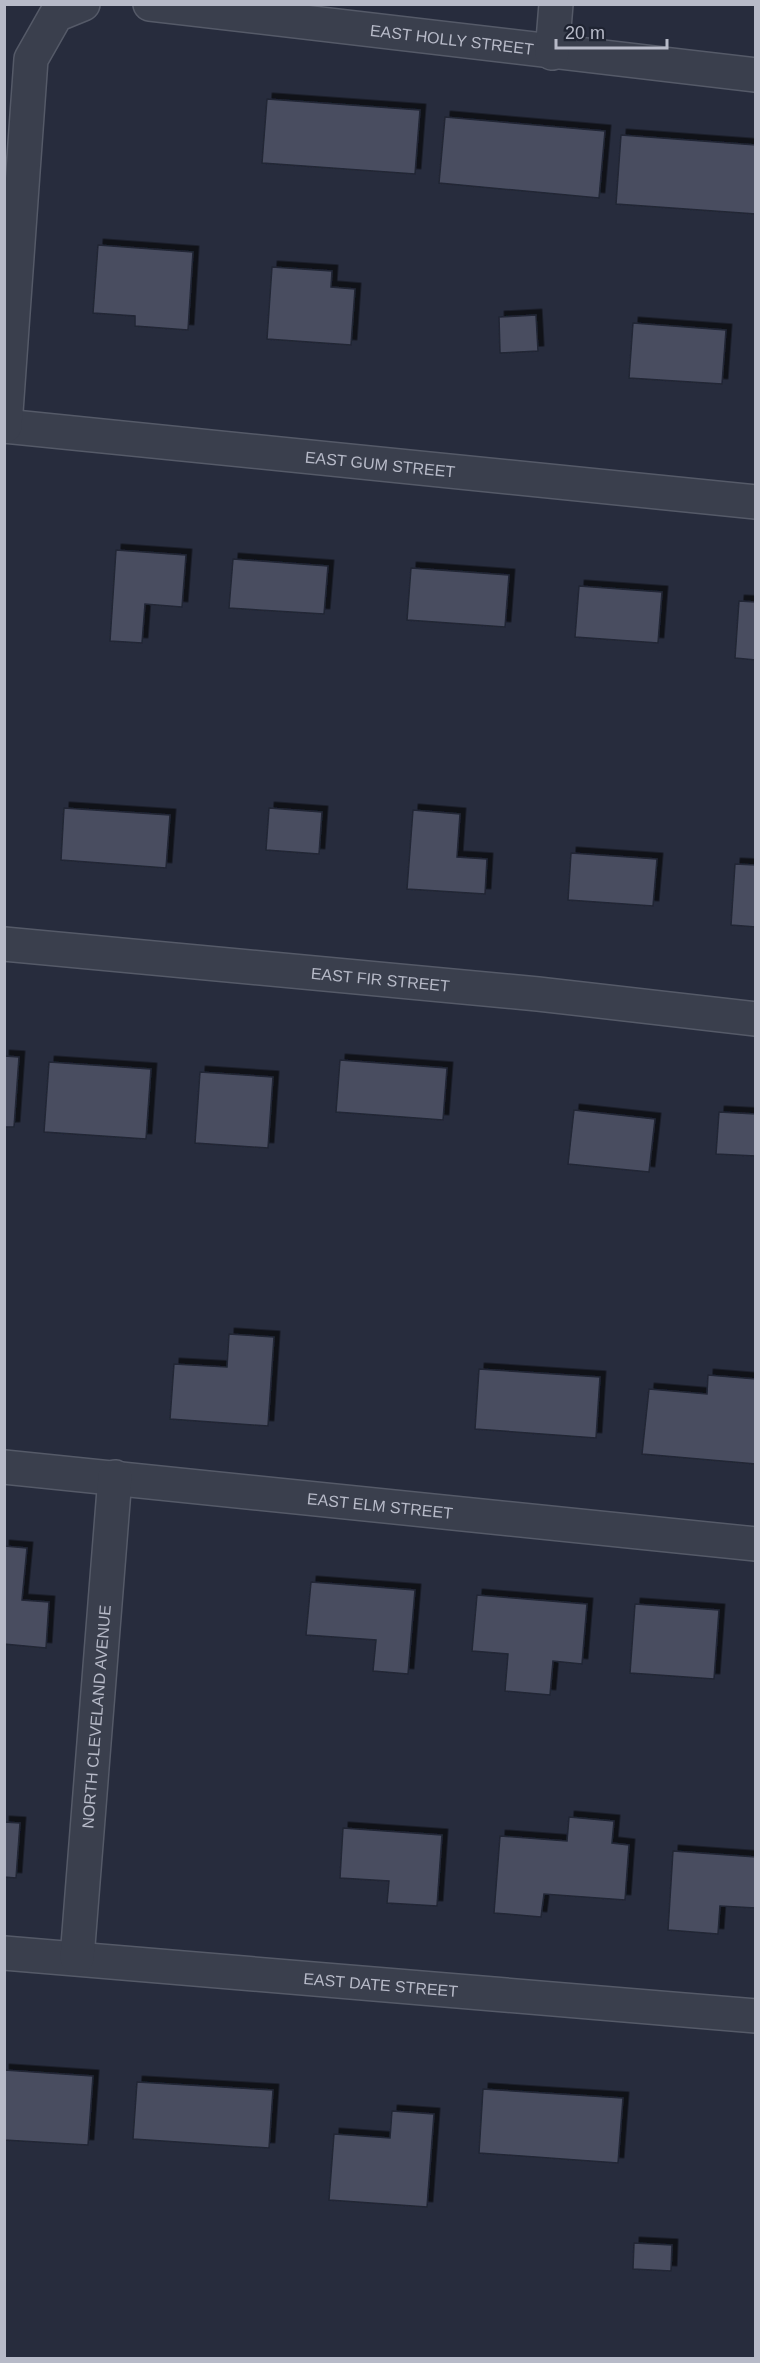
<svg xmlns="http://www.w3.org/2000/svg" width="760" height="2363" font-family="Helvetica,sans-serif">
<style>
.building{fill:#484d61;stroke:#212634;stroke-width:1.5;filter:url(#shadow)}
.lines{fill:none;stroke-linecap:round;stroke-linejoin:round}
.minor-casing{stroke:#555a68;stroke-width:36}
.minor{stroke:#3a3f4d;stroke-width:33}
.labels{text-anchor:middle;stroke-width:4.5;stroke-linejoin:round;paint-order:stroke}
.street-label{font-size:16px;fill:#b7bac8;stroke:#1f2432}
</style>
<defs>
<filter id="shadow"><feDropShadow dx="5.5" dy="-5.5" stdDeviation="0" flood-color="#0009"/></filter>
</defs>
<rect width="100%" height="100%" fill="#272c3d"/>
<g class="building">
<path d="M267,99l153,11 -5,64 -153,-11z"/>
<path d="M445,117l160,14 -6,67 -160,-15z"/>
<path d="M621,135l135,10v69l-140,-10z"/>
<path d="M98,245l95,7 -5,78 -53,-4v-10l-42,-3z"/>
<path d="M272,267l60,4 -1,16 24,2 -4,56 -84,-6z"/>
<path d="M536,315l2,36 -38,2 -1,-36z"/>
<path d="M633,323l93,7 -4,54 -93,-6z"/>
<path d="M116,550l70,5 -4,52 -37,-3 -3,39 -32,-2z"/>
<path d="M233,559l95,7 -4,48 -95,-6z"/>
<path d="M411,568l98,7 -4,52 -98,-7z"/>
<path d="M579,586l83,6 -4,51 -83,-6z"/>
<path d="M739,601l17,1v58l-21,-2z"/>
<path d="M64,808l106,7 -4,53 -105,-8z"/>
<path d="M269,808l53,4 -3,42 -53,-4z"/>
<path d="M413,810l47,4 -3,43 30,2 -2,35 -78,-5z"/>
<path d="M571,853l86,6 -4,47 -85,-6z"/>
<path d="M735,864l21,1v62l-25,-2z"/>
<path d="M4,1056l15,1 -5,70h-10z"/>
<path d="M340,1060l107,8 -4,52 -107,-8z"/>
<path d="M49,1062l102,7 -5,70 -102,-7z"/>
<path d="M200,1072l73,5 -5,71 -73,-5z"/>
<path d="M574,1110l81,9 -6,53 -81,-8z"/>
<path d="M719,1112l37,2v42l-40,-2z"/>
<path d="M229,1334l45,3 -6,89 -98,-7 4,-55 53,3z"/>
<path d="M479,1369l121,8 -4,61 -121,-9z"/>
<path d="M708,1375l48,4v85l-114,-10 7,-65 58,5z"/>
<path d="M4,1546l23,2 -5,52 27,2 -3,46 -42,-4z"/>
<path d="M311,1582l104,8 -7,84 -35,-3 3,-31 -70,-5z"/>
<path d="M477,1595l110,9 -5,60 -29,-3 -3,34 -45,-4 3,-37 -36,-3z"/>
<path d="M635,1604l84,6 -5,69 -84,-6z"/>
<path d="M569,1817l45,4 -2,22 17,2 -4,55 -81,-6 -3,23 -47,-4 6,-77 67,5z"/>
<path d="M4,1822l16,1 -4,55 -12,-1z"/>
<path d="M343,1828l99,7 -5,71 -50,-3 2,-22 -49,-3z"/>
<path d="M673,1851l83,6v51l-36,-2 -2,28 -50,-4z"/>
<path d="M4,2070l89,6 -5,69 -84,-5z"/>
<path d="M137,2082l136,8 -4,58 -136,-9z"/>
<path d="M483,2089l140,9 -5,65 -139,-10z"/>
<path d="M392,2111l42,3 -7,93 -98,-7 5,-66 56,4z"/>
<path d="M634,2243l38,2 -1,26 -38,-2z"/>
</g>
<g class="lines">
<defs>
<g id="minor">
<path id="s1" d="M150,4l606,71"/>
<path d="M552,53l4,-49"/>
<path id="s2" d="M4,426l752,76"/>
<path d="M5,426l26,-367 25,-44 27,-11"/>
<path id="s3" d="M4,944l534,50 218,25"/>
<path id="s4" d="M4,1467l752,77"/>
<path id="s5" d="M4,1953l752,63"/>
<path id="s6" d="M77,1958l38,-481"/>
</g>
</defs>
<use href="#minor" class="minor-casing"/>
<use href="#minor" class="minor"/>
</g>
<g class="labels">
<g class="street-label">
<text dy="6" stroke="none"><textPath href="#s1" startOffset="304">EAST HOLLY STREET</textPath></text>
<text dy="6" stroke="none"><textPath href="#s2" startOffset="378">EAST GUM STREET</textPath></text>
<text dy="6" stroke="none"><textPath href="#s3" startOffset="378">EAST FIR STREET</textPath></text>
<text dy="6" stroke="none"><textPath href="#s4" startOffset="378">EAST ELM STREET</textPath></text>
<text dy="6" stroke="none"><textPath href="#s6" startOffset="242">NORTH CLEVELAND AVENUE</textPath></text>
<text dy="6" stroke="none"><textPath href="#s5" startOffset="378">EAST DATE STREET</textPath></text>
</g>
</g>
<rect width="760" height="2363" fill="none" stroke="#b7bac8" stroke-width="12"/>
<path d="M556 39v9h111v-9" fill="none" stroke="#b7bac8" stroke-width="3"/>
<text x="565" y="39" font-size="18" fill="#b7bac8" stroke="#1f2432" stroke-width="4.5" paint-order="stroke">20 m</text>
</svg>
